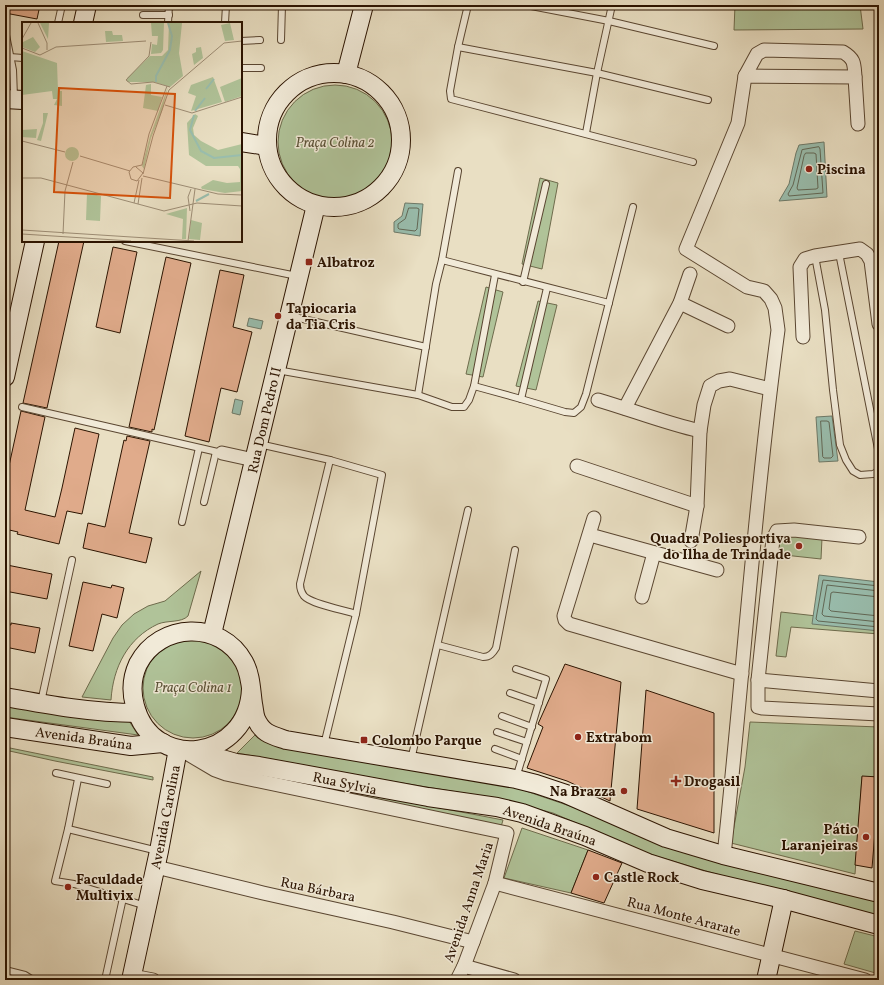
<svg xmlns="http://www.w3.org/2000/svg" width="884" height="985" font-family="Vollkorn,serif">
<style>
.green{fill:#b0c399;stroke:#6e6b4c}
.water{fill:#99bdad;stroke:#6d7968}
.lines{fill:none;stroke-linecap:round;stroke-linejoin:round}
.shore{stroke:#626856;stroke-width:1}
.building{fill:#e0ab8b;stroke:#2b1300}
.lane-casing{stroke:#5a4631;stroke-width:8}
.street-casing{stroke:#5a4631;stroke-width:15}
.secondary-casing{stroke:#2b1300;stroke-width:20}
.lane{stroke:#f1ead8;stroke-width:6}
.street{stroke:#f1ead8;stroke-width:13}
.secondary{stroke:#f1ead8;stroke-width:18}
.poi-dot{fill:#8f2418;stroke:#f1ead8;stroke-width:1.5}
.labels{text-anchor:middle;stroke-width:3;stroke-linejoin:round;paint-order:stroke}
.park-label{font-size:14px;font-style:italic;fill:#5a5136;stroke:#f1ead8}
.poi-label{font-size:14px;font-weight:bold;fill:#2b1300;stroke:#f1ead8;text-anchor:start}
.street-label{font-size:14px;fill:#2b1300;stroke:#f1ead8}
.inset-river{fill:none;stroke:#99bdad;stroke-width:2}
.inset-road{fill:none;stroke:#9d8d75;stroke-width:1}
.view{fill:#d5520b;fill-opacity:0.15;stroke:#d5520b;stroke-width:2}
.inset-edge{fill:none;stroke:#2b1300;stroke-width:2}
</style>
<rect width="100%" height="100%" fill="#e9dfc3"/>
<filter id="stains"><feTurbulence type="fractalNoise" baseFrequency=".005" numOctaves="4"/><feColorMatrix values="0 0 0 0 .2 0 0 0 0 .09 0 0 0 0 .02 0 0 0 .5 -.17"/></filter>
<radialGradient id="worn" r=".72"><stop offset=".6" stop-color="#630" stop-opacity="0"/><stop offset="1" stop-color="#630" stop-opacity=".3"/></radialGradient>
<g class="green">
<path d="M735,5h125l3,24 -129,1z"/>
<circle cx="335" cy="142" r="57"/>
<path d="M540,178l18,5 -16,86 -20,-5z"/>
<path d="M486,287l17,5 -20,85 -17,-3z"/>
<path d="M538,301l19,4 -21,85 -20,-4z"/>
<path d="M778,534l44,4 -1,21 -46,-5z"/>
<path d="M201,571l-13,45c-7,7 -20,4 -30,8 -30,14 -45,43 -47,76l-29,-3 31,-59 9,-13 12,-11 14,-8 17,-5z"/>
<path d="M781,612l98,11v11l-88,-7 -5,30 -10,-1z"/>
<circle cx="193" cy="688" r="50"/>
<path d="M5,702l124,19 9,14 -133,-18z"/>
<path d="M750,722l129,5v50h-17l-7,97 -124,-31 14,-76z"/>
<path d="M257,733l263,56 79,27 46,23 234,62v16l-142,-37 -48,-14 -43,-13 -93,-40 -53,-14 -110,-18 -153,-28z"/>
<path d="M5,747l148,30v3l-98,-19 -50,-11z"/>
<path d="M336,787c56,13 111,22 167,33l-2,7 -167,-35z"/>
<path d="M522,828l66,22 -17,43 -67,-15z"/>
<path d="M855,931l24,6v37l-35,-10z"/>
</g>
<g class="water">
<path d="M824,142l3,55 -48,4 10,-17 7,-31 3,-8z"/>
<path d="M405,203l18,1 -3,32 -26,-4v-10l8,-6z"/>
<path d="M249,318l14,3 -2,8 -14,-3z"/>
<path d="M235,399l8,2 -3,14 -8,-2z"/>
<path d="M832,416l6,45 -19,1 -3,-45z"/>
<path d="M819,575l60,7v49l-67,-7z"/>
</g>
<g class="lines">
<g class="shore">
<path d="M819,147l1,2 3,44 -34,3 -1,-2 5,-9 9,-35z"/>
<path d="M806,153h8l2,1 2,34 -2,1 -18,1 -1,-2 7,-32z"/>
<path d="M409,208h8l2,1 -2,20 -2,2 -16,-2 -1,-1v-4l7,-5z"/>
<path d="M821,421h6l2,1 4,34 -2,2h-7l-1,-1z"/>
<path d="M879,586l-56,-6 -7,39 2,2 61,6"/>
<path d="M879,591l-52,-6 -5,29 2,2 55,6"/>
<path d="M879,597l-46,-5 -2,1 -2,16 2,2 48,5"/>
</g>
</g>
<g class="building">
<path d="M5,5h35l-3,14 -32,-6z"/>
<path d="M59,241h25l-37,167 -24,-5z"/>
<path d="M113,247l24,5 -17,81 -24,-6z"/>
<path d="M166,257l25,6 -37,167 -2,-1v3l-23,-5z"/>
<path d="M220,270l24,5 -11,52 19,5 -15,60 -16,-4 -12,54 -24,-6z"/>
<path d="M21,411l24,6 -20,93 30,7 7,-29 13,-60 24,6 -17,80 -15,-3 -8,33 -42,-10 1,-2 -13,-3v-45z"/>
<path d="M127,436l23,5 -21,92 23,5 -6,25 -63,-15 5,-25 17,4 19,-87 2,1z"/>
<path d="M7,565l45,9 -5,25 -42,-8v-24h1z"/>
<path d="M83,582l28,6 1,-3 12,3 -7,30 -15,-4 -9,37 -24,-5z"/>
<path d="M11,623l29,5 -5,25 -30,-6v-23l6,1z"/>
<path d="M565,664l56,18 -11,119 -43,-20 -40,-13 16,-41 -5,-3z"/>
<path d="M646,690l68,23v120l-77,-24z"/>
<path d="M862,776l17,1v31h-2l-5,60 -17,-3z"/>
<path d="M588,850l34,13 -18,40 -33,-10z"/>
</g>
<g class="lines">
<defs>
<g id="lane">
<path d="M468,5l-10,42 -8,44 1,8 242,63"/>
<path d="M526,5l83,16 105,25"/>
<path d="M143,15h26"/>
<path d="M58,23l4,-18"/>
<path d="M168,23l1,-18"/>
<path d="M225,23l1,-18"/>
<path d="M5,30l8,40 1,27"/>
<path d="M281,40l1,-35"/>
<path d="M241,41l19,-1"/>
<path d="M458,47l139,26 111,27"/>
<path d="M10,57l13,1"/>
<path d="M241,68h20"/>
<path d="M586,133l11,-60 15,-68"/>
<path d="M125,241l172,35"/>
<path d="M839,253l40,201"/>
<path d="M815,256l10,54 8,80 7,55 6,15 7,11 7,4 13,-1 6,-3"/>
<path d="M442,260l16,-89"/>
<path d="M523,282l23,-98"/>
<path d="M290,316l136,31"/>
<path d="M277,370l141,25 34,12h12l5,-7 5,-14 47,13 44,13 9,1 7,-6 5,-13 47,-187"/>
<path d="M474,386l21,-111"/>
<path d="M418,395l18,-111 6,-24 167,43"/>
<path d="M521,399l26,-111"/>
<path d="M22,407l200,46"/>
<path d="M259,444l71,16 52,15 -26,139 -32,131"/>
<path d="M330,460l-30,124c0,4 1,8 4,12 7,8 40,14 52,18"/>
<path d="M204,502l12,-50"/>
<path d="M182,522l17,-74"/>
<path d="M438,645l45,12c7,0 10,-4 13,-9l19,-98"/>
<path d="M516,669l30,10 -30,99"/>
<path d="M510,693l29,10"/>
<path d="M41,702l31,-142"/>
<path d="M502,716l30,11"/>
<path d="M497,732l30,10"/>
<path d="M495,749l27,10"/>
<path d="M411,760l57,-250"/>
<path d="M56,773l51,11"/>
<path d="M68,829l10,-50"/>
<path d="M146,906l-72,-22 -19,-3 13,-52 90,22"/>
<path d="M5,970l20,5 8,5"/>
<path d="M105,980l18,-82"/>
</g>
<g id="street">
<path d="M745,76l12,-22 7,-4 79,2c12,7 11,12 12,25"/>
<path d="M680,303l48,23"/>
<path d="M803,337l-3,-70 5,-8 10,-3 45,-7 7,5 4,7 8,63"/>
<path d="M598,400c34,10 67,23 102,31"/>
<path d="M625,408l55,-105 10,-29"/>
<path d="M222,453l32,7"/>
<path d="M577,466l120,40"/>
<path d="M594,518l-30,98 1,4 4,4 173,50"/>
<path d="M590,535l127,35"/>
<path d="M859,537l-65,-7 -17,1 -4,8 -15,141v27l4,1 117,6"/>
<path d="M691,541l6,-35 3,-75 4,-26 6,-19 9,-5 11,-2 40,10"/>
<path d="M642,597l12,-44"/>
<path d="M758,680l121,11"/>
<path d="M188,754l27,16 11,4 281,59 -12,50 -31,83 -7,14"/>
<path d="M723,855l2,-9c18,-172 30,-345 53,-516l-3,-22 -4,-9 -7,-8 -17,-4 -61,-38 52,-126 7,-47 110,1 3,47"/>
<path d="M156,867l107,26 130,29 80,20"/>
<path d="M495,883l370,97"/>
<path d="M464,966l50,14"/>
<path d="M132,976l21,4"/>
</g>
<g id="secondary">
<path d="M83,23l4,-18"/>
<circle cx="334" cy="140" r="67"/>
<path d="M346,74l18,-69"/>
<path d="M5,99l18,1"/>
<path d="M241,142l26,4"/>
<path d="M5,377l30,-136"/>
<path d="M212,634l104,-429"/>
<path d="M251,689c-3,72 -98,84 -116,17 -4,-14 -3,-29 3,-42 22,-42 83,-44 106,-2 7,13 7,28 9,42 1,4 1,10 3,15 7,15 15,16 30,21l230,39 20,5 30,10 100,44 57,17 156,38"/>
<path d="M5,697c44,8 87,16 132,16"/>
<path d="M5,727l126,19 32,-3"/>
<path d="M194,751l42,12 23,3 169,31 69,10 25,6 63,23 63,27 54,17 77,18 100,27"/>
<path d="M131,980l28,-129 19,-102"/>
<path d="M766,980l18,-81"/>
</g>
</defs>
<use href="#lane" class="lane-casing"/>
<use href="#street" class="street-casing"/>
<use href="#secondary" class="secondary-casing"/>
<use href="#lane" class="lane"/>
<use href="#street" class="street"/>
<use href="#secondary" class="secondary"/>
</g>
<g class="poi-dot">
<circle cx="809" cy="169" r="4"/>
<rect x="305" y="258" width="8" height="8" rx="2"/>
<circle cx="278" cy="316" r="4"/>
<circle cx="799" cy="546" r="4"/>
<circle cx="578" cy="737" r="4"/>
<rect x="360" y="736" width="8" height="8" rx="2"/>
<path d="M674 775h4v4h4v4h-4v4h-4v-4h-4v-4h4z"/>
<circle cx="624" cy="791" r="4"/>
<circle cx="866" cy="837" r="4"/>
<circle cx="596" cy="877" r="4"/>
<circle cx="68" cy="887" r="4"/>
</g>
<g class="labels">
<g class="park-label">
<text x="335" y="147">Praça Colina 2</text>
<text x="193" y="692">Praça Colina 1</text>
</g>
<g class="poi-label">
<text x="817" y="174">Piscina</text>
<text x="317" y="267">Albatroz</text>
<text x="286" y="313">Tapiocaria<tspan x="286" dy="16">da Tia Cris</tspan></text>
<text x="791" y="543" text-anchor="end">Quadra Poliesportiva<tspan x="791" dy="16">do Ilha de Trindade</tspan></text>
<text x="586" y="742">Extrabom</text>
<text x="372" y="745">Colombo Parque</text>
<text x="684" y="786">Drogasil</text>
<text x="616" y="796" text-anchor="end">Na Brazza</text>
<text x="858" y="834" text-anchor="end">Pátio<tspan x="858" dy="16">Laranjeiras</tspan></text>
<text x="604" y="882">Castle Rock</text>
<text x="76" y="884">Faculdade<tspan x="76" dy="16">Multivix</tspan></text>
</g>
<g class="street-label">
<text transform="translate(264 420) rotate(-77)" y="5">Rua Dom Pedro II</text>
<text transform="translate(84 738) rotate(8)" y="5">Avenida Braúna</text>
<text transform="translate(345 783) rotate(12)" y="5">Rua Sylvia</text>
<text transform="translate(165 817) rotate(-79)" y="5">Avenida Carolina</text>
<text transform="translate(550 825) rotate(19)" y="5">Avenida Braúna</text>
<text transform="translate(318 889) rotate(12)" y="5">Rua Bárbara</text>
<text transform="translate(468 902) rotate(-71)" y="5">Avenida Anna Maria</text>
<text transform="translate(684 916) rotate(15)" y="5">Rua Monte Ararate</text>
</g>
</g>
<g transform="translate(22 22)">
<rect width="220" height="220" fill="#e9dfc3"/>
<path d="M18,1h9l-1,16zM129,1h13l-1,27 -2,3 -10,1 1,-10 5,1 1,-9h-6zM147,1h13l-3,30 4,23 -13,11 -16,-5h-27v-4l23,-22h12l6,-6zM208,1l4,17 -9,1 -4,-16zM83,9h7l1,4h9l1,6 -17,1zM11,15l7,10 -5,5 -13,-5 1,-5zM179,25l2,11 -9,7 -2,-11 4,-2v-4zM0,29l35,12 1,28h4v15l-8,-1 3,-6h-4l-1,-8 -30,4zM191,55l9,25 -31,9 5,-15 -8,-3 3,-8zM220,56v18l-17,6 -5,-15zM129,62v11l11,2 -4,14 -15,-3 3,-23zM146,65l-6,24 -11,27 -7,31 -2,-3 8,-30zM21,91h5l-7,28 -4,-1 6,-17zM173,92l3,2 -5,12 1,7 7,6 17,9 24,-6v47l-17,2 -23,-4 -1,-2 12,-7 14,3 13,-1v-13l-2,-3h-32l-17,-11 -2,-32zM15,107l-1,9 -14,-1v-7zM43 132a7 7 0 1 1 14 0a7 7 0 1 1-14 0ZM65,171l14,3 -1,25 -14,-1zM165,186l-1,31h-4l1,-20 -17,-5zM169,198l11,3 -2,17 -11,-1z" fill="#b0c399"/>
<path class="inset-river" d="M134,60v-6l14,-26 2,-14 -4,-13M184,67l8,-10M173,89l10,-13M172,93l-4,15 11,21 13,7 28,-3M174,179l13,-7"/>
<path class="inset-road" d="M16,1l9,20v7M0,17l9,-16M129,20l-2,14 -23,24 5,4 22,-2 17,5M0,26l18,7 16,-8 90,-6M143,83l27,8 50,-16M0,119l43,11M58,134l50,15M114,145l7,6 -6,8 -6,-2 -2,-7 4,-5 9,-2 7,-31 18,-48M121,152l10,-38 16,-46 55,-47 18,-2M121,154l75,18 24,1M0,156h19l123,33 33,-8 45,3M112,181l5,-23M116,182l4,-26M168,189l-2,-14 3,-8M0,208l172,11M0,212l109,7M41,212l2,-43 8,-29M166,219l7,-52"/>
<path class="view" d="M37,66l116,6 -5,104 -116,-6z"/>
<rect width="220" height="220" class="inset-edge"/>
</g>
<rect width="884" height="985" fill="none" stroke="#e9dfc3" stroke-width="20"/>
<rect x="6" y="6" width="872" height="973" fill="none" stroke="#2b1300" stroke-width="2"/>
<rect x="10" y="10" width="864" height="965" fill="none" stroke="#2b1300"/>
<rect width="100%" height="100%" filter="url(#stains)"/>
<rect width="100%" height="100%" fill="url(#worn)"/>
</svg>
